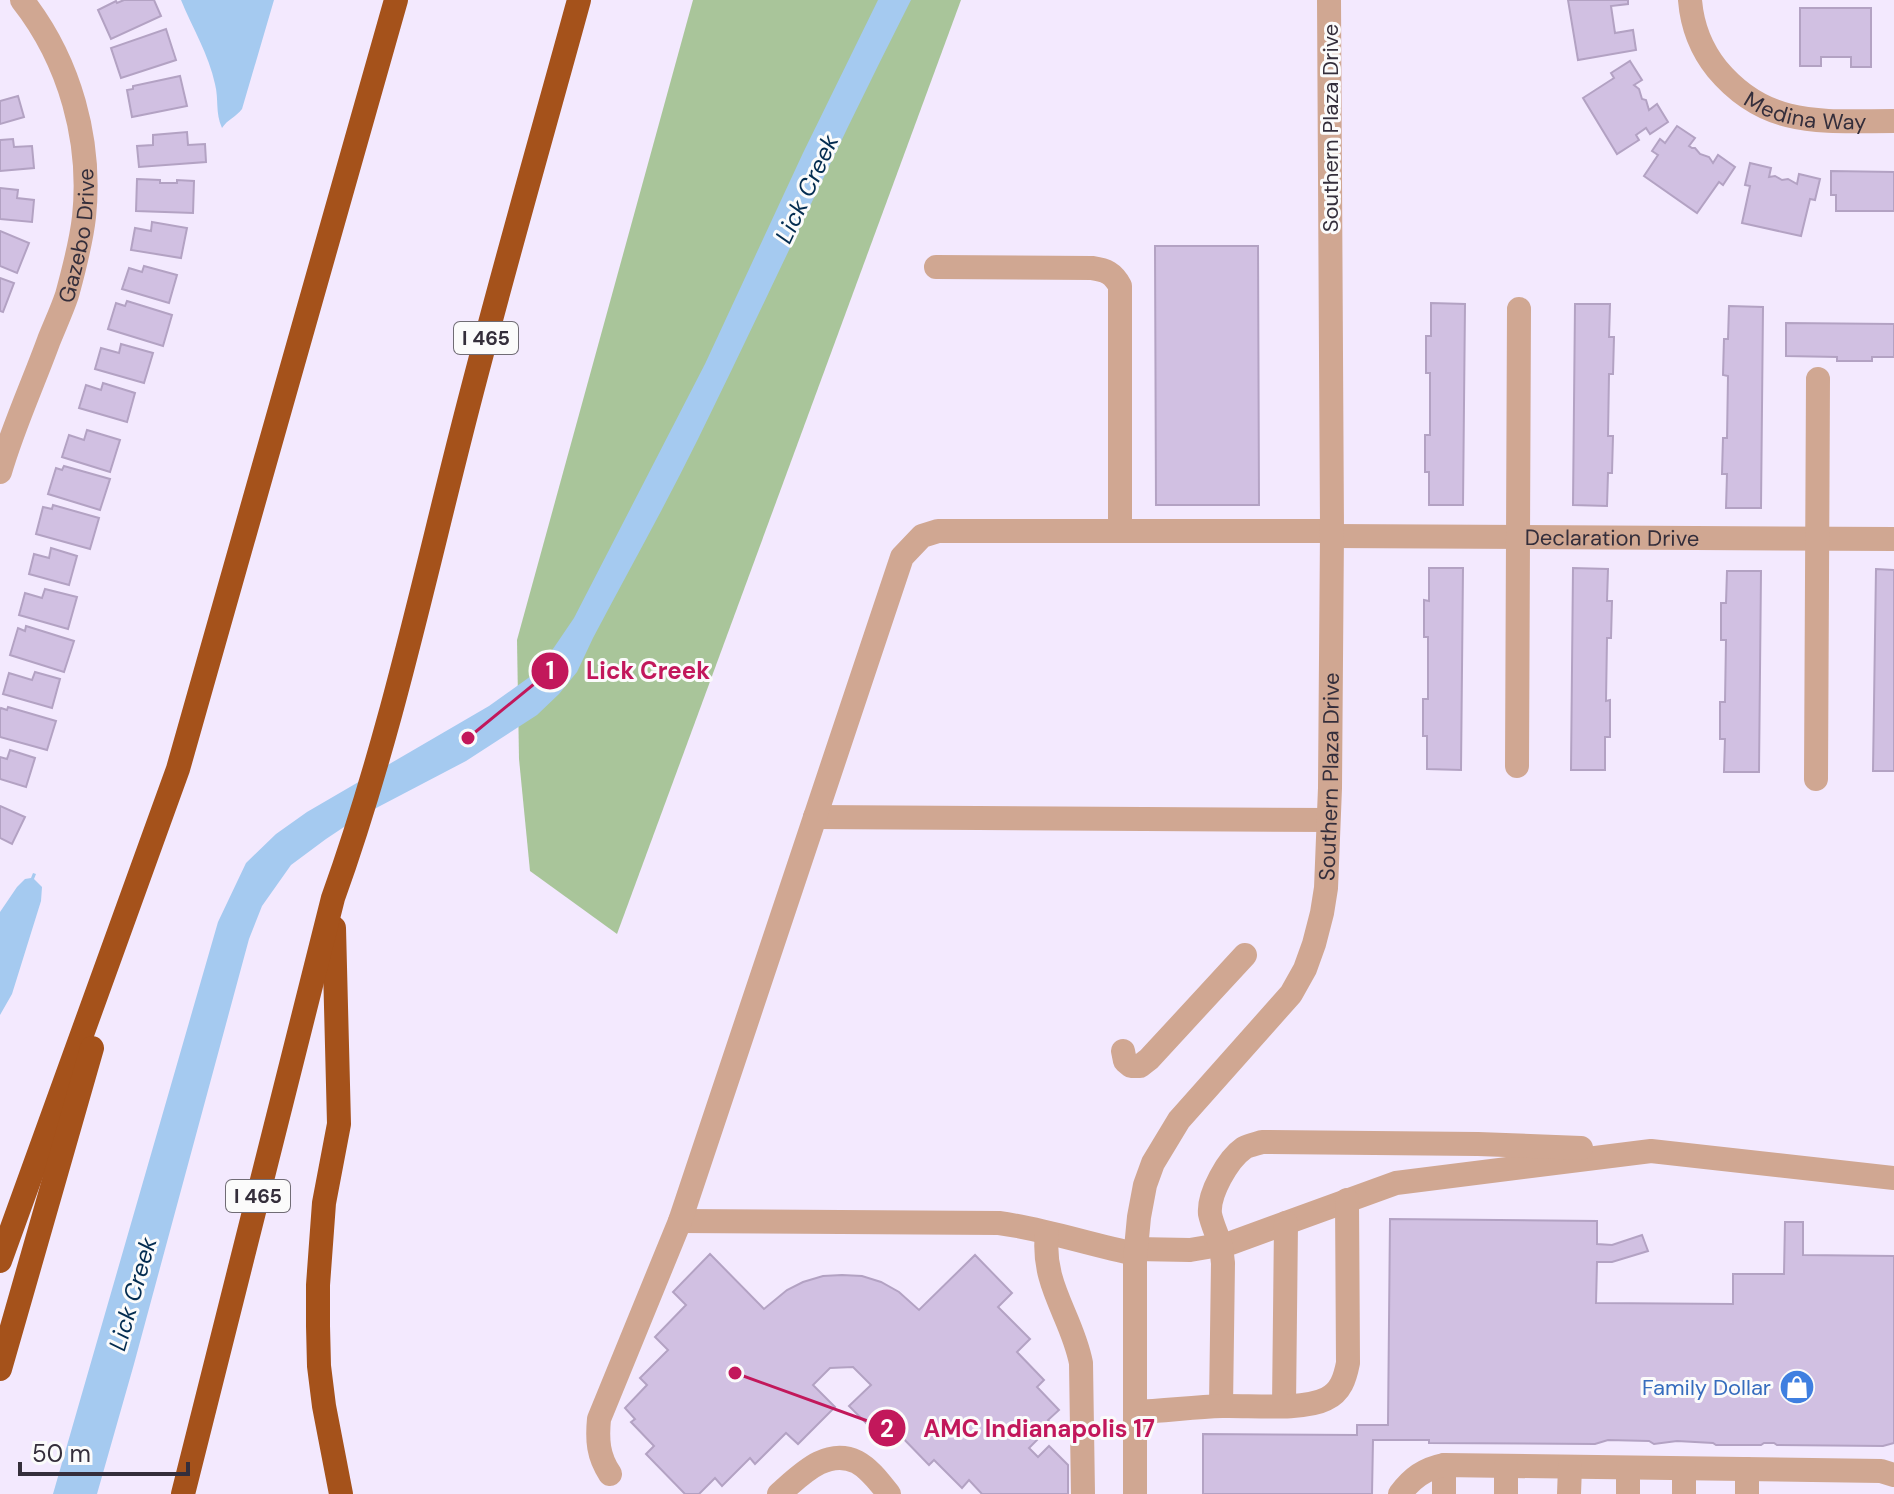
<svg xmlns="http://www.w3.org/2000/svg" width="1894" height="1494" font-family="'DM Sans',sans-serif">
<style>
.forest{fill:#a9c59a}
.water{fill:#a5caf0}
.building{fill:#d1c0e2;stroke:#b3a2c3;stroke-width:2}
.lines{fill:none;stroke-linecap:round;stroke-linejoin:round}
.minor{stroke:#d0a792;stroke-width:24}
.highway{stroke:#a5521b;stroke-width:24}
.labels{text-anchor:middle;stroke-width:6;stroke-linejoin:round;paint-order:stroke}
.shield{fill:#fbfbfb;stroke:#706c75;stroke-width:2}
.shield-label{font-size:20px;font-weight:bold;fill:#342e3b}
.street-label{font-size:22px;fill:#342e3b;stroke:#fbfbfb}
.shop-label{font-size:22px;fill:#366cbe;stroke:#fbfbfb;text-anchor:end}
.water-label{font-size:24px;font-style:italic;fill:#032c50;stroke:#fbfbfb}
.leader{fill:none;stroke:#c2185b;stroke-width:3}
.callout-dot{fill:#c2185b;stroke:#fbfbfb;stroke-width:3}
.mark-label{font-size:24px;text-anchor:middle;font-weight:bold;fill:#fff}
.callout-label{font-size:24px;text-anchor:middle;font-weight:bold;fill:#c2185b;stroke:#fbfbfb;stroke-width:6;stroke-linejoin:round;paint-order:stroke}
</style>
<rect width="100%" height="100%" fill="#f3e9fe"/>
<path class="forest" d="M693,0h268l-344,934 -87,-63 -11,-112 -2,-119z"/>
<g class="water">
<path d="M181,0h93l-32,109c-6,8 -14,10 -20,19 -7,-16 -3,-28 -7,-44 -6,-29 -23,-57 -34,-84z"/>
<path d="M878,0h33c-74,145 -141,293 -213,439 -33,67 -70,133 -105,199l-16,34 -18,22 -22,21 -71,46 -107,56 -33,22 -35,26 -29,41 -13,33 -115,425 -37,130h-44l165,-572 28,-59 30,-29 31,-22 182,-106 49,-35 36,-53 131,-254 98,-211z"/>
<path d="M33,873l3,1 -2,5 8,8 -1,14 -29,93 -12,21v-103l17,-25 8,-8 6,-1z"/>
</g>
<g class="building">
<path d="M124,0h30l7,16 -50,23 -13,-29 18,-9 1,2z"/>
<path d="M1568,0h60v4l-17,2 4,27 18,-3 3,20 -58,10z"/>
<path d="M1800,8h71v59h-20v-10h-30v9h-21z"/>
<path d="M166,29l10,31 -55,18 -10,-30z"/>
<path d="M1630,61l12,19 -8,5 5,4 3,10 4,1 3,10 8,-6 11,18 -18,12 -4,-6 -10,7 3,5 -22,14 -34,-56 31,-20 -3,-5z"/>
<path d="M180,76l7,30 -55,11 -5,-27 6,-1v-3z"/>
<path d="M18,96l6,21 -24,7v-23z"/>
<path d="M1677,126l18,12 -6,8 3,2h3l5,6 9,3 4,6 5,-8 17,12 -12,18 -4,-3 -22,31 -53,-37 14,-21 -6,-4 8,-12 5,4z"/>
<path d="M187,132l1,13 17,-1 1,18 -67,5 -2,-21 16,-1v-10z"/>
<path d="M13,139l1,8 18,-1 2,22 -34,3v-31z"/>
<path d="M1750,163l21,5 -2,9 6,-1 7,4 6,-1 9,5 2,-10 21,5 -5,21 -5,-1 -9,37 -59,-13 8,-37 -5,-1z"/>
<path d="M1831,171l63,1v39h-58v-16h-5z"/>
<path d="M137,179l23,1v3h17v-3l17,1 -1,32 -57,-2z"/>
<path d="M0,188l18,2 -1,8 17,2 -2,22 -32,-3z"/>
<path d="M152,222l35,6 -6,30 -50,-8 4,-22 16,3z"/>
<path d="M0,231l29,12 -12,30 -17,-7z"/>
<path d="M1155,246h103l1,259h-103z"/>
<path d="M144,266l33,9 -8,28 -47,-14 7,-21 13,4z"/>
<path d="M0,278l14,5 -11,29 -3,-1z"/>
<path d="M127,301l45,14 -9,31 -55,-17 8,-26 9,3z"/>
<path d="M1431,303l34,1 -2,201h-34v-33h-4v-37h5v-62h-4v-37h5z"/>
<path d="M1575,304h35l-1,33h5l-1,37h-4l-1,62h5l-1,37h-4l-1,33 -34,-1z"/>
<path d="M1729,306l34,1 -2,201h-35l1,-34h-5l1,-36h4l1,-62 -5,-1 1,-36h4z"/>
<path d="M1786,323l108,1v33h-22v4h-35v-4l-51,-1z"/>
<path d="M121,344l32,9 -9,30 -49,-14 6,-21 18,5z"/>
<path d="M103,383l32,10 -8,29 -48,-14 7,-23 15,5z"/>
<path d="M87,430l33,10 -10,32 -48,-15 7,-22 15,5z"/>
<path d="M64,466l46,13 -10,31 -52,-16 8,-26 6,2z"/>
<path d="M53,505l46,13 -9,31 -54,-15 7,-27 9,2z"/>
<path d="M51,548l26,8 -8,29 -40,-11 5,-20 15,4z"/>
<path d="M1429,568h34l-2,202 -34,-1v-33h-4v-37h5v-62h-4v-37l5,1z"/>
<path d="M1573,568l35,1 -1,32h5l-1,37h-4l-1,63 4,-1v37h-5v33h-34z"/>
<path d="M1876,569l18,1v201h-21z"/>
<path d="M1727,571h34l-2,201h-35l1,-33h-5v-37h5l1,-62h-5v-37h5z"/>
<path d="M45,589l32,8 -9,32 -49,-14 6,-22 17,5z"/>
<path d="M26,626l48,15 -10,31 -54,-17 8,-27 7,3z"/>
<path d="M35,672l25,7 -8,29 -49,-14 6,-21 23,7z"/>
<path d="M8,707l48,14 -9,29 -47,-13v-27l1,-2 6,2z"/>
<path d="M10,750l25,8 -9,29 -26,-8v-22l7,2z"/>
<path d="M0,806l25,11 -13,27 -12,-6z"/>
<path d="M1390,1219l207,2v23l15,1 30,-10 6,16 -36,11h-15l-1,41 137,1v-30h51l1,-52h18v33l91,1v187l-11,3 -106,-1 -3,-2h-10l-3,2h-45l-3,-2 -36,-2 -23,3 -5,-3 -41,-1 -13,4 -166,-1v-3h-56l-1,54h-169v-60l154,1v-10h31z"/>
<path d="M710,1254l54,55 23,-19 16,-8 20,-6 19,-1 20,1 19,6 18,10 20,18 56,-55 37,38 -14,14 32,32 -13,13 27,28 -7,7 22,23 -11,10 4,5 -23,23 9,9 11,-11 19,19v29h-86l-13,-14 -7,8 -28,-28 -5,5 -31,-32 -11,11 -38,-38 22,-21 -18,-18 -23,1 -17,17 22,22 -37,37 -12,-11 -31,31 -5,-6 -28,28 -7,-8 -16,16h-14l-39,-40 8,-8 -23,-24 4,-3 -10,-11 22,-23 -7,-7 28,-28 -13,-13 31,-32 -13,-13z"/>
</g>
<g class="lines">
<g class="minor">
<path id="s1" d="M1690,0c2,25 11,49 27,69 50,60 106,52 177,52"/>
<path d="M936,267l156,1c14,2 21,5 28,18v245"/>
<path id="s2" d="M0,472c13,-45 33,-88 49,-132 6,-15 13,-30 18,-45 7,-26 14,-51 17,-78 8,-76 -14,-156 -62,-217"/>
<path id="s3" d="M1332,536l562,3"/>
<path d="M1517,766l2,-457"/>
<path d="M1816,779l2,-400"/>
<path d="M815,817l513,3"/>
<path d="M1123,1051l2,10 6,5h9l9,-7 96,-104"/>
<path d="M680,1221l319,2c46,6 91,22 137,31"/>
<path d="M1047,1233c-6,52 25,83 34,130l2,131"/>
<path d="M1136,1249l54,1 41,-7 165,-60 255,-32 243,27"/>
<path d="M1221,1406l2,-143c-1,-7 -1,-13 -3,-19 -3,-10 -8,-20 -10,-30 -2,-20 18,-55 34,-66 6,-3 12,-4 18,-6l216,2 103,4"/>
<path d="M1284,1406l2,-183"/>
<path d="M1135,1412c29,-1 58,-5 87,-6 27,-1 80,5 104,-7 15,-7 19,-21 22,-36l-1,-163"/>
<path d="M1444,1465v29"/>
<path d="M1747,1469v25"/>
<path d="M610,1474c-12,-18 -13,-34 -11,-55l81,-198 222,-664 20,-21 16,-5h394"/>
<path d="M779,1494c21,-18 47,-47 78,-32 13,7 23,21 32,32"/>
<path id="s4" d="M1135,1494v-235l4,-42 6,-32 8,-22 26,-43 112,-126 14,-25 9,-25 8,-31 4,-25 4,-100 2,-257 -3,-531"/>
<path d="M1400,1494c12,-16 24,-25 44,-29l437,6 13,4"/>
<path d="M1506,1494v-28"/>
<path d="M1569,1494l1,-27"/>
<path d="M1628,1494v-26"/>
<path d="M1684,1494v-25"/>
</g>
<g class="highway">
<path d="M334,928l5,196 -15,79 -6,82v41l1,40 5,40 17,88"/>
<path d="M0,1261l178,-492 218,-769"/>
<path d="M0,1369l92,-321"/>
<path d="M183,1494l150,-596c54,-150 88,-306 127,-460 37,-147 79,-292 119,-438"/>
</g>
</g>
<defs>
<symbol id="shop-disc" viewBox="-11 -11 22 22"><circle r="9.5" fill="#3f7fe0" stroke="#fbfbfb"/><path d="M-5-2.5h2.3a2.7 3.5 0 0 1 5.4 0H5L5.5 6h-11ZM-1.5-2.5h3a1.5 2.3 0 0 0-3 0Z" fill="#fff"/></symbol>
</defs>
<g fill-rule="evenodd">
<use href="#shop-disc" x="1777" y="1367" width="40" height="40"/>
</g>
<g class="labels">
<g class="shield">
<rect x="454" y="322" width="64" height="32" rx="6"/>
<rect x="226" y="1180" width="64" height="32" rx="6"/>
</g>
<g class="shield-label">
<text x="486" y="345">I 465</text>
<text x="258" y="1203">I 465</text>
</g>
<g class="street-label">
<text dy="8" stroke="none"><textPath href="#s1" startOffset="178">Medina Way</textPath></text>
<text transform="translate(1330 128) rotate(-90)" y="8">Southern Plaza Drive</text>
<text dy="8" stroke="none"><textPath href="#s2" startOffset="250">Gazebo Drive</textPath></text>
<text dy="8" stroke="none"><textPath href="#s3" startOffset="280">Declaration Drive</textPath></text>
<text dy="8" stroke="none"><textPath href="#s4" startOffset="776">Southern Plaza Drive</textPath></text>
</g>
<g class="shop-label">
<text x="1771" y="1395">Family Dollar</text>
</g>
<g class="water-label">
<text transform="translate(807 189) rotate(-65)" y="8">Lick Creek</text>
<text transform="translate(133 1294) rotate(-74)" y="8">Lick Creek</text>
</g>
</g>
<path class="leader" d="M468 738L550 671M735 1373L887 1428"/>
<g class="callout-dot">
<circle cx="468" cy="738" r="8"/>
<circle cx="735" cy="1373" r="8"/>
<circle cx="550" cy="671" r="20"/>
<circle cx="887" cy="1428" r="20"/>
</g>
<g class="mark-label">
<text x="550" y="679">1</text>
<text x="887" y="1437">2</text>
</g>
<g class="callout-label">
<text x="648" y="679">Lick Creek</text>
<text x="1039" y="1437">AMC Indianapolis 17</text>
</g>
<path d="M20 1462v12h168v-12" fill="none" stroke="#342e3b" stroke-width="4"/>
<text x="32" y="1462" font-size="24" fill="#342e3b" stroke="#fbfbfb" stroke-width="6" paint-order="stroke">50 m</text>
</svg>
